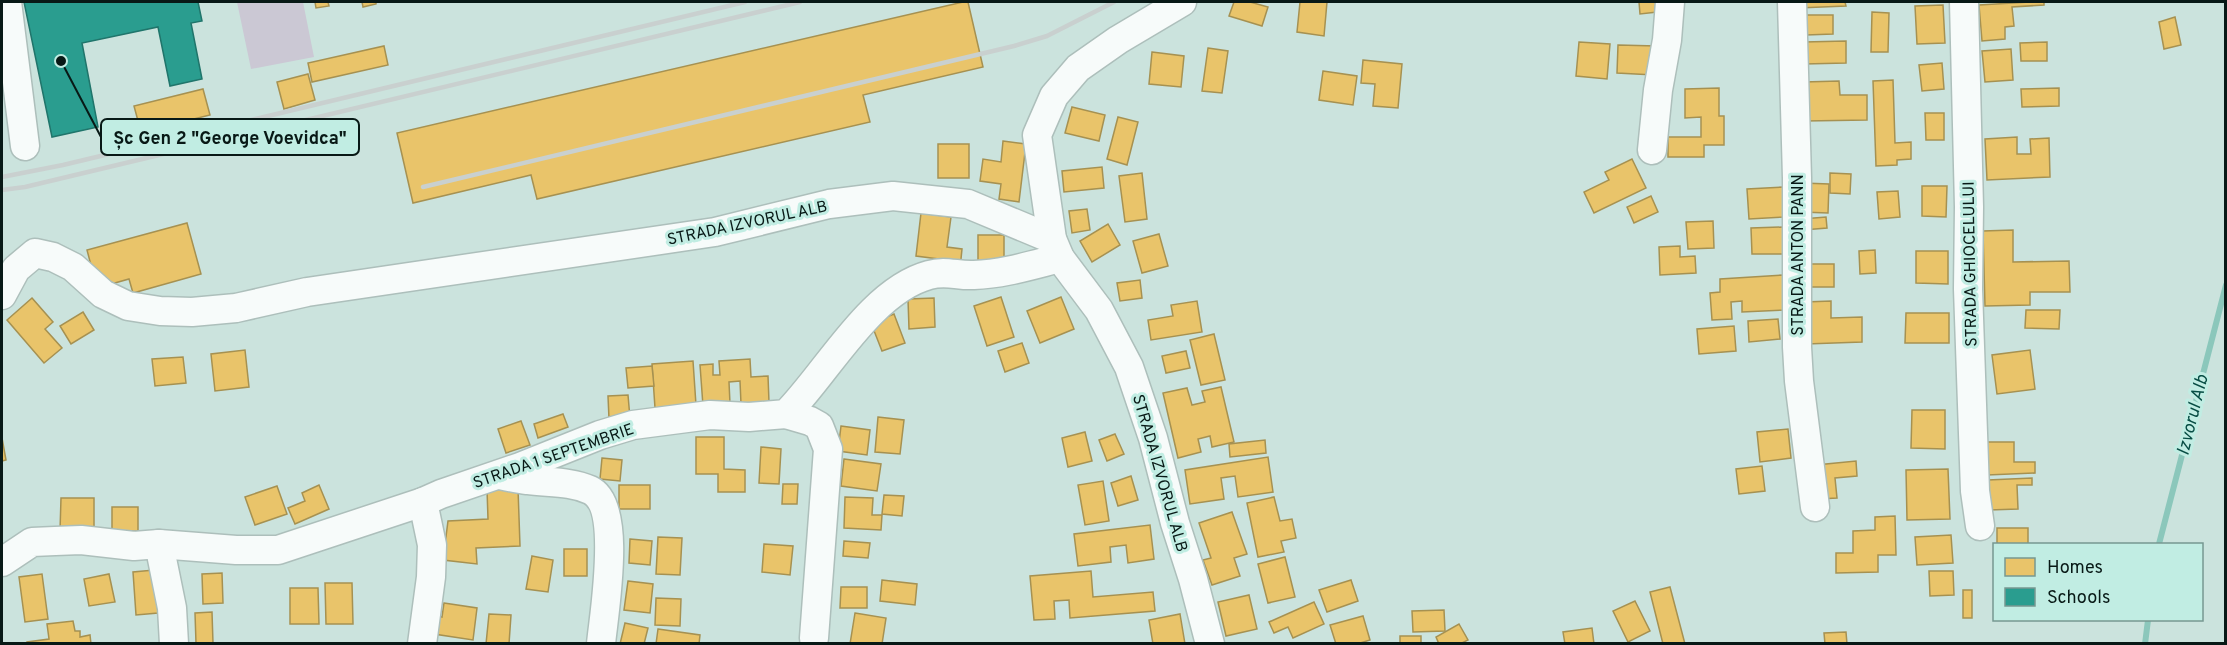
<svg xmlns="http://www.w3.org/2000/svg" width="2227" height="645" font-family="Overpass,sans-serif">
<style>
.green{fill:#cbc8d4}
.homes{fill:#e9c46a;stroke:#a69151;stroke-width:1.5}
.schools{fill:#2a9d8f;stroke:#20756b;stroke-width:1.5}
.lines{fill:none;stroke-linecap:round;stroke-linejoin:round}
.stream{stroke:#8bc7bb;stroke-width:6}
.minor-casing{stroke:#adbfbb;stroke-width:31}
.minor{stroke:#f7fbfa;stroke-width:28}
.rail{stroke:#c9d0cf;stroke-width:4.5}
.labels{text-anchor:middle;stroke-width:6;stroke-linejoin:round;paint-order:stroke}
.street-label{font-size:16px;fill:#081916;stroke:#c1ede3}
.water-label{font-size:18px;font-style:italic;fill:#084d44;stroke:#c1ede3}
.leader{fill:none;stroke:#081916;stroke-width:2}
.callout-dot{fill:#081916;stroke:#c1ede3;stroke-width:2}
.callout{fill:#c1ede3;stroke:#081916;stroke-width:2}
.callout-label{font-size:18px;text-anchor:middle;font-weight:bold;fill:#081916}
</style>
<rect width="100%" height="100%" fill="#cbe3dd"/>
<path class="green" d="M237,2h66l11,55 -63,12z"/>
<g class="homes">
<path d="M315,2h13l1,4 -13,2z"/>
<path d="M362,2h14v2l-13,3z"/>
<path d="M963,2h5l15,65 -120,28 7,27 -333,77 -6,-24 -118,28 -16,-70z"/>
<path d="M1234,2h16l18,5 -6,19 -33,-10z"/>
<path d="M1300,2h27l-3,34 -27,-4z"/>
<path d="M1639,2h26l1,9 -26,3z"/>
<path d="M1798,2h47l1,4 -48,2z"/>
<path d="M2030,2h14v3l-32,2 2,19 -9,1v12l-23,2 -3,-36z"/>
<path d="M1943,5l2,38 -28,1 -2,-38z"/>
<path d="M1872,12l17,1 -1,39h-17z"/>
<path d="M1805,15h28v19l-27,1z"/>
<path d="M2175,17l6,28 -17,4 -5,-27z"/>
<path d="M1846,41v22l-42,1v-22z"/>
<path d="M1579,42l31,2 -3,35 -31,-3z"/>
<path d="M2047,42v19h-26l-1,-18z"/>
<path d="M1618,45l38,1 -2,29 -37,-2z"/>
<path d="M384,46l4,19 -76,17 -4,-19z"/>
<path d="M1208,48l20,3 -6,42 -20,-2z"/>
<path d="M2011,49l2,31 -28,2 -3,-31z"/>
<path d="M1152,52l32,4 -3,31 -32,-3z"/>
<path d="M1363,60l39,4 -4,44 -25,-2 2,-22 -14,-1z"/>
<path d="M1942,63l2,26 -22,2 -3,-26z"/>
<path d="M1323,71l34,5 -4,29 -34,-5z"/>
<path d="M308,74l7,26 -31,9 -7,-27z"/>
<path d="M1893,80l2,63 16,-1v17l-14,1v5l-21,1 -3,-85z"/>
<path d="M1839,81l1,14h27v25l-62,1 -1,-39z"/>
<path d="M1719,88v28h5v29h-20v12h-36v-20h33v-20l-16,1v-29z"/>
<path d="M2059,88v18l-37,1 -1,-18z"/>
<path d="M203,89l7,26 -69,17 -7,-26z"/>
<path d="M1072,107l33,8 -6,26 -34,-8z"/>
<path d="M1925,113h19v27h-18z"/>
<path d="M1118,117l20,5 -11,43 -20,-6z"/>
<path d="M2017,137v17h14l-1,-15 19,-1 1,39 -63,3 -2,-41z"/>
<path d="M1003,141l23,3 -7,58 -20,-3 2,-15 -21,-3 3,-22 18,3z"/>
<rect x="938" y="144" width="31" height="34"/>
<path d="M1632,159l14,29 -52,25 -10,-21 25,-12 -4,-8z"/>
<path d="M1102,167l2,21 -40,4 -2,-21z"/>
<path d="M1142,173l5,46 -22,3 -6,-46z"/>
<path d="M1830,173l21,1 -1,20 -20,-1z"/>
<path d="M1802,183l27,1 -1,29 -27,-1z"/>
<path d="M1922,186h25l-1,31 -24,-1z"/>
<path d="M1783,187l1,30 -35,2 -2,-30z"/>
<path d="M1898,191l2,26 -21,2 -2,-27z"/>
<path d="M1651,196l7,16 -24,11 -7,-16z"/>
<path d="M1087,209l3,21 -18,3 -3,-22z"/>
<path d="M921,213l30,4 -4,30 15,2 -2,20 -21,-10 -23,-3z"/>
<path d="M1826,217l1,11 -24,2 -1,-11z"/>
<path d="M1713,221l1,27 -26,1 -2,-27z"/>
<path d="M187,223l14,51 -68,19 -4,-14 -32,9 -10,-38z"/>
<path d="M1108,224l12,21 -28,17 -12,-21z"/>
<path d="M1783,227v27h-31l-1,-26z"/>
<path d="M2013,230v32l56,-1 1,31h-40v13l-45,1 -2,-75z"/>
<path d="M1159,234l9,32 -26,7 -9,-32z"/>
<rect x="978" y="235" width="26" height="26"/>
<path d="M1680,246v11l15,-1 1,17 -36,2 -1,-28z"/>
<path d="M1875,250l1,23 -16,1 -1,-23z"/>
<path d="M1916,251h32v33l-32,-1z"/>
<path d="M1803,264h31v23h-30z"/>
<path d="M1783,275l2,35 -43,2v-11l-11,1 1,17 -20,1 -2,-27 10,-1v-13z"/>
<path d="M1140,280l2,18 -22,3 -3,-18z"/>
<path d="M1001,297l13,40 -27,9 -13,-40z"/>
<path d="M1061,297l13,32 -34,14 -13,-32z"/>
<path d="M32,298l21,24 -8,7 17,19 -18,15 -37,-43z"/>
<path d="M934,298l1,29 -26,2 -1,-30z"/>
<path d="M1197,301l5,31 -51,8 -3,-20 25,-4 -2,-11z"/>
<path d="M1831,301v17l31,-1v25l-56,2 -1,-42z"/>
<path d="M2026,310h34l-1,19 -34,-1z"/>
<path d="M83,312l11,18 -23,14 -11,-18z"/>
<path d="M1906,313h43v30h-44z"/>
<path d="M894,314l11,29 -23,8 -11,-28z"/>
<path d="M1778,319l2,20 -31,3 -1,-21z"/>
<path d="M1734,326l2,25 -37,3 -2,-25z"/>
<path d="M1214,334l11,46 -24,5 -11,-45z"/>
<path d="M1022,343l7,20 -24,9 -7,-21z"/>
<path d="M245,350l4,37 -34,4 -4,-37z"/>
<path d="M2030,350l5,39 -38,5 -5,-39z"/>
<path d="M1186,351l4,17 -24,5 -4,-17z"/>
<path d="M183,357l3,26 -31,3 -3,-27z"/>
<path d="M750,359l1,18 17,-1 1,26 -28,2 -1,-23 -11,1 1,22 -27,2 -3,-41 13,-1v11h7l-1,-14z"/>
<path d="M693,361l3,44 -41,3 -3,-44z"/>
<path d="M652,366l2,20 -26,2 -2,-20z"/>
<path d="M1221,387l13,55 -22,5 -2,-11 -12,3 3,13 -23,6 -15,-65 24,-5 5,17 13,-3 -3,-11z"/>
<path d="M628,395l2,23 -21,1 -1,-23z"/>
<path d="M1912,410h33v39l-34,-1z"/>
<path d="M563,414l5,13 -30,11 -4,-14z"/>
<path d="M878,417l26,3 -4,34 -25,-2z"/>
<path d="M521,421l9,24 -24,8 -8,-24z"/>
<path d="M841,426l29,4 -3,25 -29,-4z"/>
<path d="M1788,429l3,29 -31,4 -3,-30z"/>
<path d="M1085,432l7,29 -24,6 -6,-29z"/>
<path d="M1115,434l9,20 -17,7 -8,-21z"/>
<path d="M696,437h28v32l21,1v22h-27v-18h-22z"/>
<path d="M2,438l4,22 -4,1z"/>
<path d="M1265,440l1,13 -36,4 -1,-13z"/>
<path d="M1987,442h27v20h21v11l-48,2z"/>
<path d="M761,447l20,2 -2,35 -20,-1z"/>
<path d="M1268,457l5,35 -35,5 -3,-21 -14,2 3,21 -34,5 -5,-34z"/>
<path d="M602,458l20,2 -2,21 -20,-2z"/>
<path d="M844,459l37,5 -4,27 -36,-5z"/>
<path d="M1856,461l1,15 -22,2 2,20 -18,1 -3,-34z"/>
<path d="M1762,466l3,25 -26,3 -3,-25z"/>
<path d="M1948,469l2,50 -43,1 -1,-50z"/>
<path d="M1131,476l7,24 -20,6 -7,-23z"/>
<path d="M2032,478v7h-15l1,24 -29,1 -1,-30z"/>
<path d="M1103,481l6,40 -24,4 -7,-40z"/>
<path d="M783,484h15l-1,20h-15z"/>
<path d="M319,485l10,24 -34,15 -7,-16 17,-7 -3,-8z"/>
<rect x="619" y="485" width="31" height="24"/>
<path d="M277,486l10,28 -32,11 -10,-28z"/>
<path d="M518,488l2,58 -44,2 1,16 -34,-4 5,-39 40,-2 -1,-30z"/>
<path d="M884,495l20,1 -2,20 -20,-2z"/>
<path d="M845,497l28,1 -1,17h10l-1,15 -37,-2z"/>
<path d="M1274,497l6,24 12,-2 4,19 -15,3 3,11 -26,5 -11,-54z"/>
<path d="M61,498h33v34l-34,-1z"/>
<rect x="112" y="507" width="26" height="24"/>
<path d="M1232,512l15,42 -13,4 6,18 -28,9 -9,-25 8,-2 -12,-35z"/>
<path d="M1895,516l1,39h-18v17l-42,1v-20h17v-22l22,-1v-13z"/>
<path d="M1150,525l4,34 -26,4 -2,-18 -16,2 1,15 -33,4 -4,-32z"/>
<rect x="1997" y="528" width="31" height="16"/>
<path d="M1951,535l2,28 -36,2 -2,-28z"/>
<path d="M658,537l24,1 -2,37 -24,-1z"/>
<path d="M630,539l22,2 -2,24 -21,-2z"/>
<path d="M844,541l26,2 -2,15 -25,-2z"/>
<path d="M764,544l29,2 -3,29 -28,-3z"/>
<rect x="564" y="549" width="23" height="27"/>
<path d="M532,556l21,4 -5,32 -22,-3z"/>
<path d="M1285,557l10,40 -27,6 -10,-39z"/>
<path d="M154,570l4,43 -22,2 -3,-43z"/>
<path d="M1091,571l2,26 60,-5 2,19 -85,7 -1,-18 -15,1 1,18 -21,1 -4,-44z"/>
<path d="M1929,571h24l1,24 -24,1z"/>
<path d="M222,573l1,30 -20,1 -1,-30z"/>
<path d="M42,574l6,45 -23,3 -6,-45z"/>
<path d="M109,574l6,28 -26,4 -5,-27z"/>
<path d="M882,580l35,4 -2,21 -35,-4z"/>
<path d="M1351,580l7,21 -31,11 -8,-22z"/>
<path d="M628,581l25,3 -3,29 -26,-3z"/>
<path d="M325,583h27l1,41h-27z"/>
<path d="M841,587h26v21h-27z"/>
<path d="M1670,587l15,57h-22l-13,-52z"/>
<path d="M290,588h28l1,36h-29z"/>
<rect x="1963" y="590" width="9" height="28"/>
<path d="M1249,595l8,34 -31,7 -8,-34z"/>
<path d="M656,598l25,1 -1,27 -25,-1z"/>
<path d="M1635,601l15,30 -22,11 -15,-31z"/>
<path d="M1314,602l10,22 -31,14 -5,-11 -14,6 -5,-11z"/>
<path d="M444,603l33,5 -4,32 -39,-6 3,-18 5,1z"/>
<path d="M1444,610l1,21 -32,1 -1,-21z"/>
<path d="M212,612l1,31h-17l-1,-30z"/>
<path d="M855,613l31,5 -4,26h-32z"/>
<path d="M489,614l22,1 -2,29h-23z"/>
<path d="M1180,614l5,30h-32l-4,-24z"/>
<path d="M1363,616l7,24 -13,4h-21l-6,-19z"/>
<path d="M73,621l2,10h5v6l10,-2 1,9h-64v-2l22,-3 -2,-15z"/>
<path d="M625,623l23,5 -4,16h-24z"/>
<path d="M1459,624l9,16 -8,4h-21l-3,-7z"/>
<path d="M1592,628l2,16h-29l-2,-12z"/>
<path d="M658,629l42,6 -1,9h-43z"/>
<path d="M1846,632l1,12h-22l-1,-11z"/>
<rect x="1400" y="636" width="21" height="8"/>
</g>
<path class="schools" d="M24,2h174l4,19 -11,2 11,56 -32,7 -12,-59 -76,16 16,84 -46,10z"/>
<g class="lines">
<g class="stream">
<path d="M2159,544l67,-259"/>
<path d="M2145,644l3,-24"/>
</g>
<defs>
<g id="minor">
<path d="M7,2l18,144"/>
<path d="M1182,2l-64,38 -40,28 -24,28 -17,39 15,104 8,19 39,52 30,57 24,71 22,85 18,56 17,65"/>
<path d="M1792,2l5,176v169l2,34 16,126"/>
<path d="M1964,2l5,205 -1,82 7,202 5,35"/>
<path d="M1652,150l6,-60 9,-50 3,-38"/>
<path d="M2,295l14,-26 19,-16 18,4 20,10 30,27 25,12 32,5 32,1 44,-4 71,-16 408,-60 114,-28 64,-8 75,8 84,35"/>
<path d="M786,414l24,7 9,5 9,23 -14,189"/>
<path d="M500,475c9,2 18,4 27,5 21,3 43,1 63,10 33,15 14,122 11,154"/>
<path d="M159,544l13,64 2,36"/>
<path d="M2,562l30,-20 23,-1 26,-1 53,6 25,-2 77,6h42l145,-48 18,-8 79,-27 80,-32 33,-10 77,-10 39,2 37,-3c41,-41 84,-123 143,-139 17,-5 28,1 45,0 29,-1 58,-10 86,-17"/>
<path d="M422,644l9,-67 1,-32 -9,-43"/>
</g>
</defs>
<use href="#minor" class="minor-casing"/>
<use href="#minor" class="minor"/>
<g class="rail">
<path d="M2,177l61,-12 682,-163"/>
<path d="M423,187l591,-141 33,-10 67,-34"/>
<path d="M2,190l23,-3 775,-185"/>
</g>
</g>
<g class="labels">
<g class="street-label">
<text transform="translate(747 222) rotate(-12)" y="6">STRADA IZVORUL ALB</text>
<text transform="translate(1797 255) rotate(-90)" y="6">STRADA ANTON PANN</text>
<text transform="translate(1969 264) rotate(-91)" y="6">STRADA GHIOCELULUI</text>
<text transform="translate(553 455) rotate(-19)" y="6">STRADA 1 SEPTEMBRIE</text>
<text transform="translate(1161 473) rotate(74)" y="6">STRADA IZVORUL ALB</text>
</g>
<g class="water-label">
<text transform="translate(2192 415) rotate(-76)" y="6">Izvorul Alb</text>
</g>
</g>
<path class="leader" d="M61 61L101 137"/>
<circle class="callout-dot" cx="61" cy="61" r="6"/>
<rect class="callout" x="101" y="119" width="258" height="36" rx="6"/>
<g class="callout-label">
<text x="230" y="144">Șc Gen 2 "George Voevidca"</text>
</g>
<rect width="2227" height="645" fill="none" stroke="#081916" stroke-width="6"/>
<rect x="1993" y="543" width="210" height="78" fill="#c1ede3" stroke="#779891" stroke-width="1.5"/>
<rect x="2005" y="558" width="30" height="18" fill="#e9c46a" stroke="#779891" stroke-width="1.5"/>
<text x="2047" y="573" font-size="18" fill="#081916">Homes</text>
<rect x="2005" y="588" width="30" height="18" fill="#2a9d8f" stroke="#779891" stroke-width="1.5"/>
<text x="2047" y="603" font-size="18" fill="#081916">Schools</text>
</svg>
